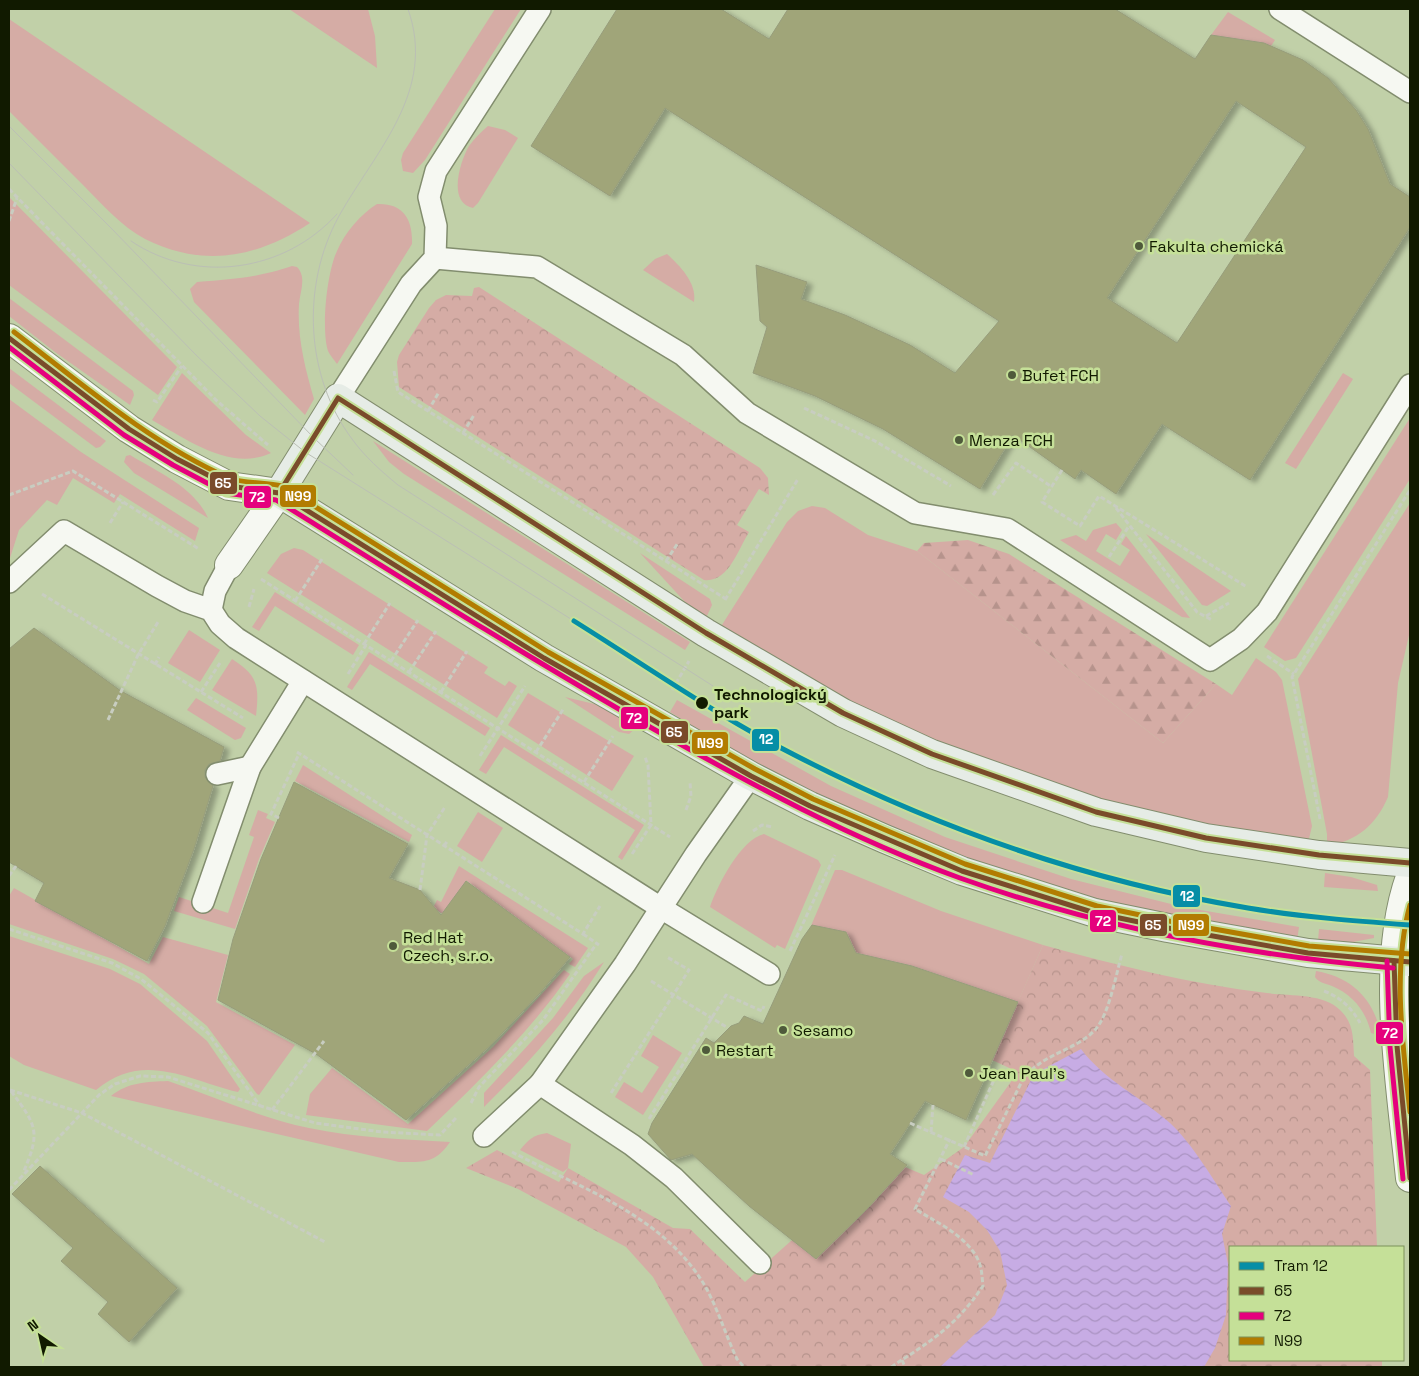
<svg xmlns="http://www.w3.org/2000/svg" width="1419" height="1376" font-family="'Space Grotesk',sans-serif">
<style>
.green{fill:#d5aca5}
.forest{fill:url(#forest-firs)}
.park{fill:url(#park-crowns)}
.water{fill:url(#water-waves)}
.building{fill:#a0a579;stroke:#979d7c;fill-rule:evenodd;filter:url(#shadow)}
.lines{fill:none;stroke-linecap:round;stroke-linejoin:round}
.lane-casing{stroke:#828d6e;stroke-width:24}
.street-casing{stroke:#828d6e;stroke-width:30}
.secondary-casing{stroke:#828d6e;stroke-width:30}
.path{stroke:#c8cdc1;stroke-width:3;stroke-dasharray:5 2.5;stroke-linecap:butt}
.lane{stroke:#f6f8f2;stroke-width:21}
.street{stroke:#f6f8f2;stroke-width:28}
.secondary{stroke:#e6ece6;stroke-width:28}
.tram{stroke:#bbbfb5;stroke-width:1}
.bus-1-casing{stroke:#c5e098;stroke-width:9}
.bus-2-casing{stroke:#c5e098;stroke-width:9}
.bus-3-casing{stroke:#c5e098;stroke-width:9}
.bus-1{stroke:#7a4b2a;stroke-width:5}
.bus-2{stroke:#e5007d;stroke-width:5}
.bus-3{stroke:#b27c00;stroke-width:5}
.tram-1-casing{stroke:#c5e098;stroke-width:9}
.tram-1{stroke:#068ea6;stroke-width:5}
.poi-dot{fill:#4f5a3b;stroke:#c5e098;stroke-width:2}
.stop-dot{fill:#111a00;stroke:#c5e098;stroke-width:2}
.labels{text-anchor:middle;stroke-width:5;stroke-linejoin:round;paint-order:stroke}
.poi-label{font-size:16px;fill:#111a00;stroke:#c5e098;text-anchor:start}
.stop-label{font-size:16px;font-weight:bold;fill:#111a00;stroke:#c5e098;text-anchor:start}
.line-badge{stroke:#c5e098;stroke-width:2}
.badge-label{font-size:14px;text-anchor:middle;font-weight:bold;fill:#fff}
</style>
<defs>
<pattern id="forest-firs" width="22" height="20" patternUnits="userSpaceOnUse" patternTransform="scale(1.25)"><rect width="22" height="20" fill="#d5aca5"/><path d="M5 1l3.5 6h-7zM16 11l3.5 6h-7z" fill="#b6938c"/></pattern>
<pattern id="park-crowns" width="20" height="18" patternUnits="userSpaceOnUse" patternTransform="scale(1.25)"><rect width="20" height="18" fill="#d5aca5"/><path d="M2 6a3 3 0 1 1 6 0M12 15a3 3 0 1 1 6 0" fill="none" stroke="#b6938c"/></pattern>
<pattern id="water-waves" width="16" height="10" patternUnits="userSpaceOnUse" patternTransform="scale(1.25)"><rect width="16" height="10" fill="#c7ace4"/><path d="M0 5q4-4 8 0t8 0" fill="none" stroke="#aa93c2"/></pattern>
<filter id="shadow"><feDropShadow dx="5.5" dy="3" stdDeviation="2.5" flood-color="#0004"/></filter>
</defs>
<rect width="100%" height="100%" fill="#c1d0a8"/>
<g class="green">
<path d="M289,9h79l7,27 2,32z"/>
<path d="M495,9h26l-96,151 -12,13 -10,-2 -2,-11 2,-7z"/>
<path d="M1228,12l47,28 -4,6 -60,-11z"/>
<path d="M9,19l301,204c-53,35 -107,45 -165,16 -24,-13 -42,-34 -61,-53 -25,-25 -50,-50 -75,-75z"/>
<path d="M488,126l17,4 13,8 -40,65 -5,5c-26,-5 -13,-47 -4,-62 6,-8 12,-14 19,-20z"/>
<path d="M9,197l168,170 -19,28 -149,-110z"/>
<path d="M377,204c26,-1 36,15 35,40l-75,120c-3,-4 -7,-9 -9,-13 -7,-23 -1,-79 9,-100 8,-19 24,-37 40,-47z"/>
<path d="M667,254c13,12 30,29 27,48l-51,-32 12,-11z"/>
<path d="M292,266l5,1c10,10 3,25 2,37 -2,33 6,64 15,95l-9,16 -111,-113 -4,-13 7,-7c37,-3 59,-4 95,-16z"/>
<path d="M9,298l124,93 1,4 -4,10 -75,-53 -46,-36z"/>
<path d="M9,368l97,73 -6,6 -4,1 -87,-65z"/>
<path d="M182,373l64,62 25,18c-40,19 -85,-14 -119,-33z"/>
<path d="M1343,373l10,6 -57,90 -11,-6z"/>
<path d="M9,399l72,53 118,76 -4,13 -75,-47 -6,9 -41,-25 -16,27 -10,-5 -28,30 -10,31z"/>
<path d="M1410,418v61l-114,179 -11,3 -21,-14z"/>
<path d="M373,441l317,201 -5,8 -281,-176 -15,-12z"/>
<path d="M130,455c28,17 64,32 78,63l-74,-45 -10,-11 2,-6z"/>
<path d="M1410,503v128l-12,52 -10,114c-12,28 -31,44 -61,49v-12l-29,-155z"/>
<path d="M812,506l13,2 43,27 49,16 246,192 53,-59 16,11 24,-37 20,14 6,8 30,146 -4,17 -149,-26 -125,-37 -97,-37 -72,-34 -145,-81 67,-106 11,-11z"/>
<path d="M1116,523l6,7 -6,10 -10,-6 -10,17 24,15 10,-16 -9,-6 5,-8 64,82 -8,-1 -122,-77 16,-5 10,6 7,-11z"/>
<path d="M1146,534l85,57 -24,15 -5,-1z"/>
<path d="M294,548l9,2 185,117 -4,6 21,13 4,-5 8,5 -20,32 -230,-145 14,-19z"/>
<path d="M640,553l70,46 2,6 -6,13 -21,-16z"/>
<path d="M275,592l84,53 -6,10 -78,-49 -16,25 -7,-4z"/>
<path d="M189,630l31,20 -20,32 -32,-19z"/>
<path d="M369,652l121,76 -5,8 -115,-72 -18,26 -5,-3z"/>
<path d="M232,659c27,17 27,28 24,57l-44,-26z"/>
<path d="M528,693l106,63 -22,35 -104,-66z"/>
<path d="M565,697l42,10 32,18 -10,9 -10,-2z"/>
<path d="M196,698l50,30 -5,10 -6,2 -48,-30z"/>
<path d="M677,700l154,86 114,51 126,42 112,28 116,20 -2,14 -231,-47 -126,-43 -117,-51 -72,-38 -81,-50z"/>
<path d="M501,735l143,90 -22,35 -4,-3 17,-27 -131,-83 -18,27 -7,-4z"/>
<path d="M303,765l109,70 -3,7 -114,-61z"/>
<path d="M258,810l10,4 -2,4 9,4 -16,37 -24,70 -61,-18 5,-14 49,16 26,-76 -5,-2z"/>
<path d="M478,812l25,16 -21,34 -25,-16z"/>
<path d="M764,834l54,26 3,5 -36,84 -8,-4 -2,3 -65,-41c7,-21 31,-68 54,-73z"/>
<path d="M459,866l129,82 -13,19 -6,-3 4,-5 -106,-78 -24,33 -10,-6 4,-8 4,2z"/>
<path d="M835,870h7l99,41 102,34 -25,57 -106,-36 -65,-15 -3,-19 -27,-6 -7,2z"/>
<path d="M1325,873l26,4 26,8 1,6 -54,-4z"/>
<path d="M14,888l135,76 14,-27 65,18 -12,47 79,43 -36,50 -2,-1 -50,-68 -63,-52 -31,-15 -104,-35v-28z"/>
<path d="M1319,929l55,6v3l-31,6 -25,-3z"/>
<path d="M9,936l101,33 30,15 67,57 33,48 -2,3c-50,-12 -95,-42 -142,-2l-72,-25 -15,-9z"/>
<path d="M604,962c-34,55 -74,100 -120,145v-14l69,-75 31,-42z"/>
<path d="M564,970l6,4c-41,59 -92,108 -143,157l-121,-16 4,-21 22,-26 76,56 85,-77z"/>
<path d="M1316,971c36,6 59,29 65,65l-10,-3c-5,-22 -18,-38 -39,-47 -7,-3 -13,-3 -17,-9z"/>
<path d="M653,1035l29,18 -39,62 -28,-18 9,-15 18,11 17,-26 -18,-11z"/>
<path d="M168,1081c47,16 93,37 141,47 46,10 95,11 141,14 -15,22 -27,20 -51,20l-288,-66c17,-14 36,-14 57,-15z"/>
<path d="M547,1133l24,11 -3,24 -5,4 -43,-22c8,-10 13,-15 27,-17z"/>
</g>
<path class="forest" d="M968,540l41,14 207,130 -53,59 -246,-192 7,-8z"/>
<g class="park">
<path d="M479,287l281,181 8,10 1,17 -10,-6 -22,36 12,7c-11,18 -21,51 -45,48l-305,-193 -2,-25 2,-7 30,-47 7,-8 10,-5 26,1 2,-8z"/>
<path d="M1043,945c73,20 148,39 224,48 21,3 57,0 73,17 14,13 13,28 14,46l16,14 7,177h-147v113h152v7h-678l-51,-90 -27,-30 -108,-58 -52,-21 31,-18 62,32 9,-14 105,60 17,1 55,53 47,-42 24,19 52,-51 37,-41 19,8 40,-28 54,-75 -26,-12z"/>
</g>
<path class="water" d="M1081,1049c23,31 60,48 89,74 22,20 44,58 61,83l-9,28 6,30 -2,51 -11,33 -11,19h-264l55,-52 12,-30 -7,-34 -13,-21 -18,-18 -26,-15 22,-42 25,8 42,-85 6,-6z"/>
<g class="building">
<path d="M617,9h104l48,30 19,-30h327l80,50 16,-24 53,8 39,17 25,18 28,32 12,19 22,55 20,13v30l-160,253 -88,-56 -46,70 -35,-24 -6,9 -62,-44 -33,54 -97,-60 -68,-33 -62,-23 14,-46 -7,-6 -4,-56 51,17 -6,17 44,16 65,30 45,28 44,-52 -334,-213 -55,88 -79,-50zM1236,101l70,46 -129,196 -70,-45z"/>
<path d="M34,628l87,63 103,56 -4,14 -11,3 -4,6v7l8,9 -19,63 -29,77 -18,35 -112,-60 9,-18 -35,-21v-213z"/>
<path d="M294,782l114,62 -19,34 31,12 21,25 25,-34 104,76 -30,36 -49,52 -85,75 -90,-66 -98,-54 15,-61 28,-80z"/>
<path d="M812,925l34,7 10,21 56,13 106,36 -52,118 -41,-19 -35,53 17,11 -39,43 -52,51 -67,-53 -57,-52 -21,6 -23,-26 4,-11 54,-85 8,5 17,-17 8,-3 5,-7 19,8 39,-85z"/>
<path d="M40,1166l137,122 -48,54 -31,-28 10,-12 -47,-41 12,-13 -61,-54z"/>
</g>
<g class="lines">
<defs>
<g id="lane">
<path d="M1280,9l130,83"/>
<path d="M435,258l102,9 146,88 64,58 168,100 92,16 203,131 31,-21 26,-27 143,-227"/>
<path d="M338,398l73,-114 24,-26 1,-32 -7,-29 7,-26 104,-162"/>
<path d="M9,582l55,-51 93,55 28,15 26,9 9,14 16,14 425,270 35,-54 55,-78"/>
<path d="M211,610l4,-19 14,-26"/>
<path d="M217,774l33,-7"/>
<path d="M203,902l47,-135 53,-86"/>
<path d="M484,1136l56,-52"/>
<path d="M760,1263l-86,-85 -42,-33 -92,-61 85,-120 36,-56 108,66"/>
</g>
<g id="street">
<path d="M9,338l120,91 48,30 52,27 50,7 -50,72"/>
<path d="M1410,877c-31,86 -9,210 0,301"/>
</g>
<path id="secondary" d="M1410,863l-91,-8 -113,-17 -110,-26 -164,-58 -89,-41 -137,-80 -368,-235 -59,95 265,165 207,118 59,30 75,33 77,32 133,42 73,15 140,25 102,9"/>
</defs>
<use href="#lane" class="lane-casing"/>
<use href="#street" class="street-casing"/>
<use href="#secondary" class="secondary-casing"/>
<g class="path">
<path d="M9,189l207,211 52,45"/>
<path d="M9,221l8,-23"/>
<path d="M394,371l4,21 328,207"/>
<path d="M153,400l4,2 25,-36"/>
<path d="M804,408l71,33 76,45"/>
<path d="M428,411l11,-19"/>
<path d="M463,433l11,-18"/>
<path d="M1062,470l-20,32 38,24 19,-30 148,91"/>
<path d="M9,495l64,-24 126,78"/>
<path d="M993,495l23,-32 36,24"/>
<path d="M1116,508l81,104 15,8"/>
<path d="M110,523l13,-21"/>
<path d="M1109,557l20,-31"/>
<path d="M666,561l12,-18"/>
<path d="M261,579l409,258"/>
<path d="M42,594l201,124"/>
<path d="M725,600l73,-121"/>
<path d="M295,601l27,-42"/>
<path d="M249,607l5,-18"/>
<path d="M1206,616l23,-13"/>
<path d="M364,644l26,-41"/>
<path d="M1267,656l27,18"/>
<path d="M391,661l27,-41"/>
<path d="M155,665l4,-8"/>
<path d="M409,672l27,-41"/>
<path d="M348,674l18,-29"/>
<path d="M672,690l17,-29"/>
<path d="M201,692l19,-29"/>
<path d="M441,692l26,-41"/>
<path d="M108,720l30,-65 20,-33"/>
<path d="M297,752l286,182 17,-28"/>
<path d="M536,752l28,-44"/>
<path d="M480,756l45,-70"/>
<path d="M584,782l29,-46"/>
<path d="M686,810l5,-14 -1,-14"/>
<path d="M279,818l-8,-4 28,-60"/>
<path d="M1320,819l-28,-142 118,-187"/>
<path d="M753,831l9,-6 10,2"/>
<path d="M444,846l4,-6"/>
<path d="M632,854l19,-29 -3,-60 -3,-8"/>
<path d="M9,876l7,-10"/>
<path d="M420,890l7,-55 18,-28"/>
<path d="M9,929l103,34 29,16 67,54 52,73"/>
<path d="M583,934l16,11"/>
<path d="M790,951l45,-96"/>
<path d="M651,981l77,47"/>
<path d="M1324,991c16,6 28,17 36,32"/>
<path d="M10,1090l72,23 243,129"/>
<path d="M11,1091c26,35 30,41 12,82"/>
<path d="M611,1093l78,-123 -22,-13"/>
<path d="M471,1103l8,-16 64,-67 54,-77"/>
<path d="M272,1110l52,-69"/>
<path d="M649,1119l77,-124 36,16 2,-5"/>
<path d="M910,1123l75,33 38,-77c20,-26 52,-28 72,-49 14,-15 21,-56 27,-76"/>
<path d="M931,1132l2,-27"/>
<path d="M964,1147l34,-76"/>
<path d="M512,1152c70,37 151,63 193,134 13,23 21,50 32,73l7,8"/>
<path d="M941,1159l33,16"/>
<path d="M9,1190l90,-95 16,-11 25,-8 28,1 147,46 67,9 58,3 16,-17"/>
<path d="M902,1360l3,7"/>
<path d="M891,1367c40,-26 64,-40 92,-81 -1,-8 -1,-17 -4,-24 -10,-25 -43,-40 -64,-53l35,-70"/>
</g>
<use href="#lane" class="lane"/>
<use href="#street" class="street"/>
<use href="#secondary" class="secondary"/>
<g class="tram">
<path d="M408,9c29,82 -32,141 -69,207 -38,69 -34,160 13,223 13,18 29,32 46,46l315,201"/>
<path d="M9,126l103,103 202,209 39,37"/>
<path d="M9,163l187,192 64,61 45,36 269,169"/>
<path d="M131,241c65,44 154,31 206,-27"/>
</g>
<defs>
<g id="bus-1">
<path d="M9,338l120,91 48,30 52,27 50,7 265,165 207,118 59,30 152,65 133,42 73,15 140,25 102,9"/>
<path d="M279,493l59,-95 368,235 137,80 89,41 164,58 110,26 113,17 91,8"/>
<path d="M1394,961l3,85 13,132"/>
</g>
<g id="bus-2">
<path d="M9,347l115,88 49,30 53,28 50,7c124,77 248,155 374,227 100,57 202,112 310,151 140,50 286,77 433,90"/>
<path d="M1387,961l3,86 13,132"/>
</g>
<g id="bus-3">
<path d="M14,332c68,52 136,111 215,146 16,6 37,4 53,8l266,166 207,117 58,30 152,65 132,42 72,15 140,25 101,8"/>
<path d="M1410,905c-18,65 -7,141 0,207"/>
</g>
</defs>
<use href="#bus-1" class="bus-1-casing"/>
<use href="#bus-2" class="bus-2-casing"/>
<use href="#bus-3" class="bus-3-casing"/>
<use href="#bus-1" class="bus-1"/>
<use href="#bus-2" class="bus-2"/>
<use href="#bus-3" class="bus-3"/>
<defs>
<path id="tram-1" d="M574,621c69,43 136,90 209,128 145,76 302,132 465,159 54,9 108,13 162,17"/>
</defs>
<use href="#tram-1" class="tram-1-casing"/>
<use href="#tram-1" class="tram-1"/>
</g>
<g class="poi-dot">
<circle cx="1139" cy="246" r="5"/>
<circle cx="1012" cy="375" r="5"/>
<circle cx="959" cy="440" r="5"/>
<circle cx="393" cy="946" r="5"/>
<circle cx="783" cy="1030" r="5"/>
<circle cx="706" cy="1050" r="5"/>
<circle cx="969" cy="1073" r="5"/>
</g>
<circle class="stop-dot" cx="702" cy="703" r="7"/>
<g class="labels">
<g class="poi-label">
<text x="1149" y="252">Fakulta chemická</text>
<text x="1022" y="381">Bufet FCH</text>
<text x="969" y="446">Menza FCH</text>
<text x="403" y="943">Red Hat<tspan x="403" dy="18">Czech, s.r.o.</tspan></text>
<text x="793" y="1036">Sesamo</text>
<text x="716" y="1056">Restart</text>
<text x="979" y="1079">Jean Paul's</text>
</g>
<g class="stop-label">
<text x="714" y="700">Technologický<tspan x="714" dy="18">park</tspan></text>
</g>
</g>
<g class="line-badge">
<rect x="209" y="471" width="29" height="24" rx="5" fill="#7a4b2a"/>
<rect x="279" y="484" width="38" height="24" rx="5" fill="#b27c00"/>
<rect x="243" y="485" width="29" height="24" rx="5" fill="#e5007d"/>
<rect x="620" y="706" width="29" height="24" rx="5" fill="#e5007d"/>
<rect x="660" y="720" width="29" height="24" rx="5" fill="#7a4b2a"/>
<rect x="751" y="728" width="29" height="24" rx="5" fill="#068ea6"/>
<rect x="691" y="731" width="38" height="24" rx="5" fill="#b27c00"/>
<rect x="1172" y="884" width="29" height="24" rx="5" fill="#068ea6"/>
<rect x="1089" y="909" width="28" height="24" rx="5" fill="#e5007d"/>
<rect x="1172" y="913" width="38" height="24" rx="5" fill="#b27c00"/>
<rect x="1139" y="913" width="29" height="24" rx="5" fill="#7a4b2a"/>
<rect x="1375" y="1021" width="29" height="24" rx="5" fill="#e5007d"/>
</g>
<g class="badge-label">
<text x="223" y="488">65</text>
<text x="298" y="501">N99</text>
<text x="257" y="502">72</text>
<text x="634" y="723">72</text>
<text x="674" y="737">65</text>
<text x="766" y="744">12</text>
<text x="710" y="748">N99</text>
<text x="1187" y="901">12</text>
<text x="1103" y="926">72</text>
<text x="1191" y="930">N99</text>
<text x="1153" y="930">65</text>
<text x="1390" y="1038">72</text>
</g>
<rect width="1419" height="1376" fill="none" stroke="#111a00" stroke-width="20"/>
<rect x="1229" y="1246" width="175" height="115" fill="#c5e098" stroke="#7d915b"/>
<rect x="1239" y="1262" width="25" height="8" fill="#068ea6" stroke="#7d915b"/>
<text x="1274" y="1271" font-size="15" fill="#111a00">Tram 12</text>
<rect x="1239" y="1287" width="25" height="8" fill="#7a4b2a" stroke="#7d915b"/>
<text x="1274" y="1296" font-size="15" fill="#111a00">65</text>
<rect x="1239" y="1312" width="25" height="8" fill="#e5007d" stroke="#7d915b"/>
<text x="1274" y="1321" font-size="15" fill="#111a00">72</text>
<rect x="1239" y="1337" width="25" height="8" fill="#b27c00" stroke="#7d915b"/>
<text x="1274" y="1346" font-size="15" fill="#111a00">N99</text>
<g transform="translate(40 1336) rotate(326)" stroke="#c5e098" stroke-width="4" paint-order="stroke">
<path d="M0-4L9 19L0 12L-9 19Z" fill="#111a00"/>
<text y="-8" font-size="14" font-weight="bold" text-anchor="middle" fill="#111a00">N</text>
</g>
</svg>
